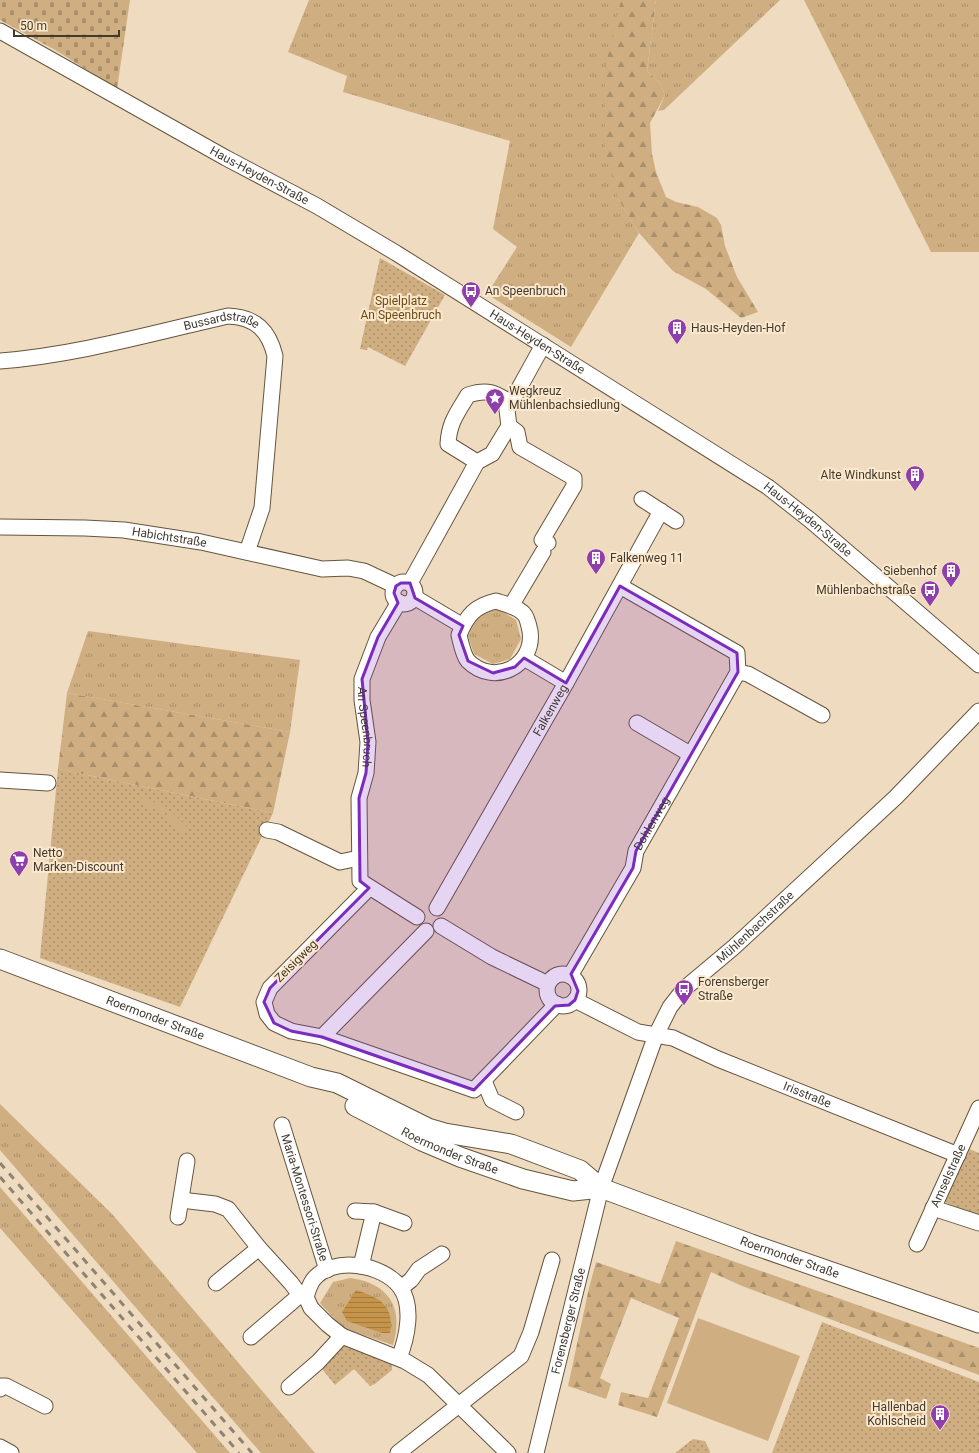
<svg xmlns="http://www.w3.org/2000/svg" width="979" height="1453" font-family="Roboto,sans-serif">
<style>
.grass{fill:url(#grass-tufts)}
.forest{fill:url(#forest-firs)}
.cemetery{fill:url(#cemetery-stones)}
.park{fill:url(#park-dots)}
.garden{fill:#cfaf82}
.water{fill:url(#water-rules)}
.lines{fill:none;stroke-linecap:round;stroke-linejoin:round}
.minor-casing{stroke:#65553d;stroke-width:17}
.major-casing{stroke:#65553d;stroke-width:21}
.minor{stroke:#fff;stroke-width:15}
.major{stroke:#fff;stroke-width:19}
.rail{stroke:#8f8270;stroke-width:3;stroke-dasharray:7 7;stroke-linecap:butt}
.marked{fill:#7b2cbf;fill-opacity:0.2;stroke:#7b2cbf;stroke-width:3;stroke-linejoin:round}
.labels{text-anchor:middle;stroke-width:4;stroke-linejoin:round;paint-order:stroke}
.street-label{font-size:12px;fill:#413a2f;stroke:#fce8cd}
.poi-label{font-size:12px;fill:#413a2f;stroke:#fce8cd;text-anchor:start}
.park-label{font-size:12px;fill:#6b4a10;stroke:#fce8cd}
</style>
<defs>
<pattern id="grass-tufts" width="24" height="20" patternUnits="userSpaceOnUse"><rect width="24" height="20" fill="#cfaf82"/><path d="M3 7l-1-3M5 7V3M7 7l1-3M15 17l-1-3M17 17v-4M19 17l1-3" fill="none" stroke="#aa8f6b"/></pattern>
<pattern id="forest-firs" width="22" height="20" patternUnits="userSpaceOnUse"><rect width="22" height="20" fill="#cfaf82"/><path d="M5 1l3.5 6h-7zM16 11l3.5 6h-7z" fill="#aa8f6b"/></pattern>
<pattern id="cemetery-stones" width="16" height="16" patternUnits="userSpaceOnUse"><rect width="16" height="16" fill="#cfaf82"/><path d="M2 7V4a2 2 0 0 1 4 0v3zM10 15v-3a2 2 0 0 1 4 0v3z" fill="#aa8f6b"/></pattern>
<pattern id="park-dots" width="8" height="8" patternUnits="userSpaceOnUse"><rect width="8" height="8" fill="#cfaf82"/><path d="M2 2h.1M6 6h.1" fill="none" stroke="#aa8f6b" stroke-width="1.8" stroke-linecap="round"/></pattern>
<pattern id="water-rules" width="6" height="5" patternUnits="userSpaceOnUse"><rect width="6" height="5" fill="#c59449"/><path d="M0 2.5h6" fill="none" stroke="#a27a3d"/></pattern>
</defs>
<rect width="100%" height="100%" fill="#eedbc0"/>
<g class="grass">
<path d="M309,0h312l-3,18v181l21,34 -68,114 -84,-53 30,-47 -24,-18 17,-88 -167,-49 4,-16 -59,-24z"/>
<path d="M656,0h124l-116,110 -6,1 7,-16 -5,-12 -13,-12z"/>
<path d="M804,0h175v252h-48z"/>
<path d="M498,609l18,11 5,19 -11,20 -17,5 -19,-10 -6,-18 10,-20z"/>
<path d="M88,631l212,29 -10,72 -223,-39z"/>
<path d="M0,1104l113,111 202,238h-54l-261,-303z"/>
<path d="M0,1187l230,266h-33l-197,-225z"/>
<path d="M350,1278c39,5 54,30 43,67l-50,-17 -23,-25 13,-21z"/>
</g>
<g class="forest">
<path d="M621,0h35l-9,71 13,12 5,12 -15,28 2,31 4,18 10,25 10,5 22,5 19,11 4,7 4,21 12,31 21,35 -17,6 -35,-29 -33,-18 -34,-38 -21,-34 -13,-50v-65l3,-30z"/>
<path d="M67,693l223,39 -17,81 -215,-44z"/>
<path d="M676,1241l303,107v27l-237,-89 -31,-14 -54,145 -39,-12 3,-13 27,6 31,-80 -48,-20 -31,80 11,6 -5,15 -38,-13 21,-98 7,-26 64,22z"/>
</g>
<path class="cemetery" d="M0,0h130l-13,89 -60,-38 -57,-31z"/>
<g class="park">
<path d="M380,258l65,37 -40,71 -37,-19 -1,3 -7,-1z"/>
<path d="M58,769l215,44 -93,194 -140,-49z"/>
<path d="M967,1148l12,5v62l-31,-11 -3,-3z"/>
<path d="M822,1322l157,60v71h-207z"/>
<path d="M346,1342l46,19v9l-17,14 -5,2 -16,-17 -19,16 -17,-21z"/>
<path d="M693,1439l12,2 5,10v2h-35z"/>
</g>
<g class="garden">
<path d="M142,797l25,10 -3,6 -24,-9z"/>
<path d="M171,811l18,18 -5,5 -18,-19z"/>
<path d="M698,1318l102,38 -32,85 -101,-38z"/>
</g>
<path class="water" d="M356,1290c22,7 39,15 34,43h-8l-35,-12 -5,-9z"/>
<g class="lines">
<defs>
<g id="minor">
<path id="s1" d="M0,31l226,127 91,48 79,47 372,234 42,33 169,145"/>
<path id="s2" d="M0,361c77,-6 153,-28 228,-45 28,1 41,15 47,40l-13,152 -15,44"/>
<path d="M509,426l8,6 3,15 54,31v8l-32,54 6,3"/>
<path d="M477,462l-29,-18c1,-21 9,-31 20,-49 19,-6 26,-3 43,8"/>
<path d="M642,499l34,22"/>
<path id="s3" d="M0,527l85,1 39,2 77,12 121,27 26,-1 16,3 32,15"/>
<circle cx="404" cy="593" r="11"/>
<path d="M410,583l67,-121 15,-8 17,-28 -2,-16 36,-65"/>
<path d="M414,597l49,29"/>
<path d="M496,601c9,3 22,6 28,13 3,3 5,12 6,17 5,35 -36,56 -62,30 -5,-6 -7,-18 -9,-26 8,-20 16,-29 37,-34z"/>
<path id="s4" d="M399,602l-21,35 -16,42v21l6,42 -2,31 -7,25 1,83 57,36"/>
<path d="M511,606l32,-54"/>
<path d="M524,658l42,25"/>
<path d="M738,672l10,2 74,41"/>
<path d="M637,723l53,31"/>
<path d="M0,780l48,3"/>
<path d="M267,830l11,2 62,30 19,-4"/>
<path d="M369,888l-99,100 -6,14 3,12 7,9 17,8 31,6 152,53 83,-86"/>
<path id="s5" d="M437,908l129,-225 95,-172"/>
<path d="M441,926l51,31 56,27"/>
<circle cx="563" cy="990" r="16"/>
<path id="s6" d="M570,976l63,-108 3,-17 102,-179 -1,-19 -117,-67"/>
<path id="s7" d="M575,1000l63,32 35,6 45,21 240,96"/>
<path d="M322,1037l104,-106"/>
<path d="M484,1081l8,19 24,12"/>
<path id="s8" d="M282,1125l45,145"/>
<path d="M181,1200l34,4 13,5 31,39 32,35 9,12"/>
<path d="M933,1208l46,15"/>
<path d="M355,1211l19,1 30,11"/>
<path d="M178,1217l9,-56"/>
<path id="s9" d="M917,1244l62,-136"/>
<path d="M361,1266l13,-54"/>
<path d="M216,1283l43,-35"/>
<path d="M401,1288l10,-8 8,-11 23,-15"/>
<path d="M251,1337l49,-42 6,2"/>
<path d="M399,1358c8,-20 15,-52 1,-71 -17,-23 -68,-32 -87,-7 -4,6 -5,11 -7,17l5,11 16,16 15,12 63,25 23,14 80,78"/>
<path d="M289,1387l29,-25 24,-26"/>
<path d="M0,1389l1,-3h5l39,20"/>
<path d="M0,1447l11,6"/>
<path d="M398,1453l123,-97 10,-24 21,-72"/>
<path id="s10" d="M536,1453l65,-265 55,-153 14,-28 14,-18 50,-42 162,-150 83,-86"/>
</g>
<g id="major">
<path id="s11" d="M0,959l311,118 26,6 91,45 17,5 66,11 69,26 21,18 150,56 228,79"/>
<path id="s12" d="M355,1106l67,35 38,16 63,22 50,12 28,-3"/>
</g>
</defs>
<use href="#minor" class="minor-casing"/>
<use href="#major" class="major-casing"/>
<use href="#minor" class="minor"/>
<use href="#major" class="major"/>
<g class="rail">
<path d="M0,1163l252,290"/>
<path d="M0,1177l239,276"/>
</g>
</g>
<path class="marked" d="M401,583h9l5,15 48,28 -4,9 9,26 25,12 22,-6 9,-9 42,25 54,-97 117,67 1,19 -102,179 -3,17 -62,106 7,17 -3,9 -6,5 -14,1 -81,84 -152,-53 -31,-6 -17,-8 -10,-21 6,-14 99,-100 -9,-7 -1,-83 7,-25 2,-31 -6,-63 16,-42 20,-34 -4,-10 2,-7z"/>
<defs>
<symbol id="bus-pin" viewBox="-11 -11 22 30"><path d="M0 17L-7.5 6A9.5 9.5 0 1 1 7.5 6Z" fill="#8f3ead" stroke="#fce8cd"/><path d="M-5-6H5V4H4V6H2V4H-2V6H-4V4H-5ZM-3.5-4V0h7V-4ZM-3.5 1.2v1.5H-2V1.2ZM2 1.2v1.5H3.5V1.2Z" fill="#fff"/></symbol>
<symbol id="building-pin" viewBox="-11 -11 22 30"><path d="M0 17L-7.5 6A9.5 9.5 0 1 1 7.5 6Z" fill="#8f3ead" stroke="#fce8cd"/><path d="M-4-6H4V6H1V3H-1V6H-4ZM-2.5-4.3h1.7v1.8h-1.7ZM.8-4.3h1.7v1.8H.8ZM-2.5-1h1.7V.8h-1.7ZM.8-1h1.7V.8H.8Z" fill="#fff"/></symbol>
<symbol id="sight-pin" viewBox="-11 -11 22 30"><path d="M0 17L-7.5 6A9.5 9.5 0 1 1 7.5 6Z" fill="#8f3ead" stroke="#fce8cd"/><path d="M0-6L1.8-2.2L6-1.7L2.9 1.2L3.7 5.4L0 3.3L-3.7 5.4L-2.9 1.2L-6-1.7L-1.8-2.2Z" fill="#fff"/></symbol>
<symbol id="supermarket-pin" viewBox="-11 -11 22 30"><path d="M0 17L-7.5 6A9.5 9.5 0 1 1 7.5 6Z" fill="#8f3ead" stroke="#fce8cd"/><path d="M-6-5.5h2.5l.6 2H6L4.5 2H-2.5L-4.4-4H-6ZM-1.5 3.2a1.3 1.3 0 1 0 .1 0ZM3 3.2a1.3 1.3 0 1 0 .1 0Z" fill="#fff"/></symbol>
</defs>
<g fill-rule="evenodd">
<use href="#bus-pin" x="460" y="280" width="22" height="30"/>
<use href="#building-pin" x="666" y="317" width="22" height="30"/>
<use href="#sight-pin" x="484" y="387" width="22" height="30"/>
<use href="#building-pin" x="904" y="464" width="22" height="30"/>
<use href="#building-pin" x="585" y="547" width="22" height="30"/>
<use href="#building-pin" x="940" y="560" width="22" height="30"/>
<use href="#bus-pin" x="919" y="579" width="22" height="30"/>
<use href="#supermarket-pin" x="8" y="849" width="22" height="30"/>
<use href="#bus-pin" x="673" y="978" width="22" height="30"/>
<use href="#building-pin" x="929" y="1403" width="22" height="30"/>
</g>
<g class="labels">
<g class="street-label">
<text dy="4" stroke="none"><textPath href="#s1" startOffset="297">Haus-Heyden-Straße</textPath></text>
<text dy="4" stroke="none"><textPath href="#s2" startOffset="226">Bussardstraße</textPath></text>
<text dy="4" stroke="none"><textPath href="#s1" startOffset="621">Haus-Heyden-Straße</textPath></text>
<text dy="4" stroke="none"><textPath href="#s1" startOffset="945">Haus-Heyden-Straße</textPath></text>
<text dy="4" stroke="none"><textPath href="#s3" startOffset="170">Habichtstraße</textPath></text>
<text dy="4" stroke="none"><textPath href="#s5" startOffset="228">Falkenweg</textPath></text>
<text dy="4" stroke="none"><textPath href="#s4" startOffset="134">An Speenbruch</textPath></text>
<text dy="4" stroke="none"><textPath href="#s6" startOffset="174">Dohlenweg</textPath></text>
<text dy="4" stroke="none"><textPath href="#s10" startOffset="584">Mühlenbachstraße</textPath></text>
<text transform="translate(296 961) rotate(-45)" y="4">Zeisigweg</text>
<text dy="4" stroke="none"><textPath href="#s11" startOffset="166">Roermonder Straße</textPath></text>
<text dy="4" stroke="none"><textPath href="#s7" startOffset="252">Irisstraße</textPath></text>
<text dy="4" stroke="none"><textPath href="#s12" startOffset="105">Roermonder Straße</textPath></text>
<text dy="4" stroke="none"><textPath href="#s9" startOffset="75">Amselstraße</textPath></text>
<text dy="4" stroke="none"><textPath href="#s8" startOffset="76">Maria-Montessori-Straße</textPath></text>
<text dy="4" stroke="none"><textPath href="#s11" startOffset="848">Roermonder Straße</textPath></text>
<text dy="4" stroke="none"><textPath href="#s10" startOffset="136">Forensberger Straße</textPath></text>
</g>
<g class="poi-label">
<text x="485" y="295">An Speenbruch</text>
<text x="691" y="332">Haus-Heyden-Hof</text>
<text x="509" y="395">Wegkreuz<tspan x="509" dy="14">Mühlenbachsiedlung</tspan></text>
<text x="901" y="479" text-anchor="end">Alte Windkunst</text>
<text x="610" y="562">Falkenweg 11</text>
<text x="937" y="575" text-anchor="end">Siebenhof</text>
<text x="916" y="594" text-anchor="end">Mühlenbachstraße</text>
<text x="33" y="857">Netto<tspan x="33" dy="14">Marken-Discount</tspan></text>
<text x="698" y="986">Forensberger<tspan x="698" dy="14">Straße</tspan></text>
<text x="926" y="1411" text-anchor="end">Hallenbad<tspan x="926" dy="14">Kohlscheid</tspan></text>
</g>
<g class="park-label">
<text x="401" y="305">Spielplatz<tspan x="401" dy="14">An Speenbruch</tspan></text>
</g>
</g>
<path d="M14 30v6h105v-6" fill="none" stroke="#413a2f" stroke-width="2"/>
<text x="20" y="30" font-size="12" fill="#413a2f" stroke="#fce8cd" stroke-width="3" paint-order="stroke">50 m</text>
</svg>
